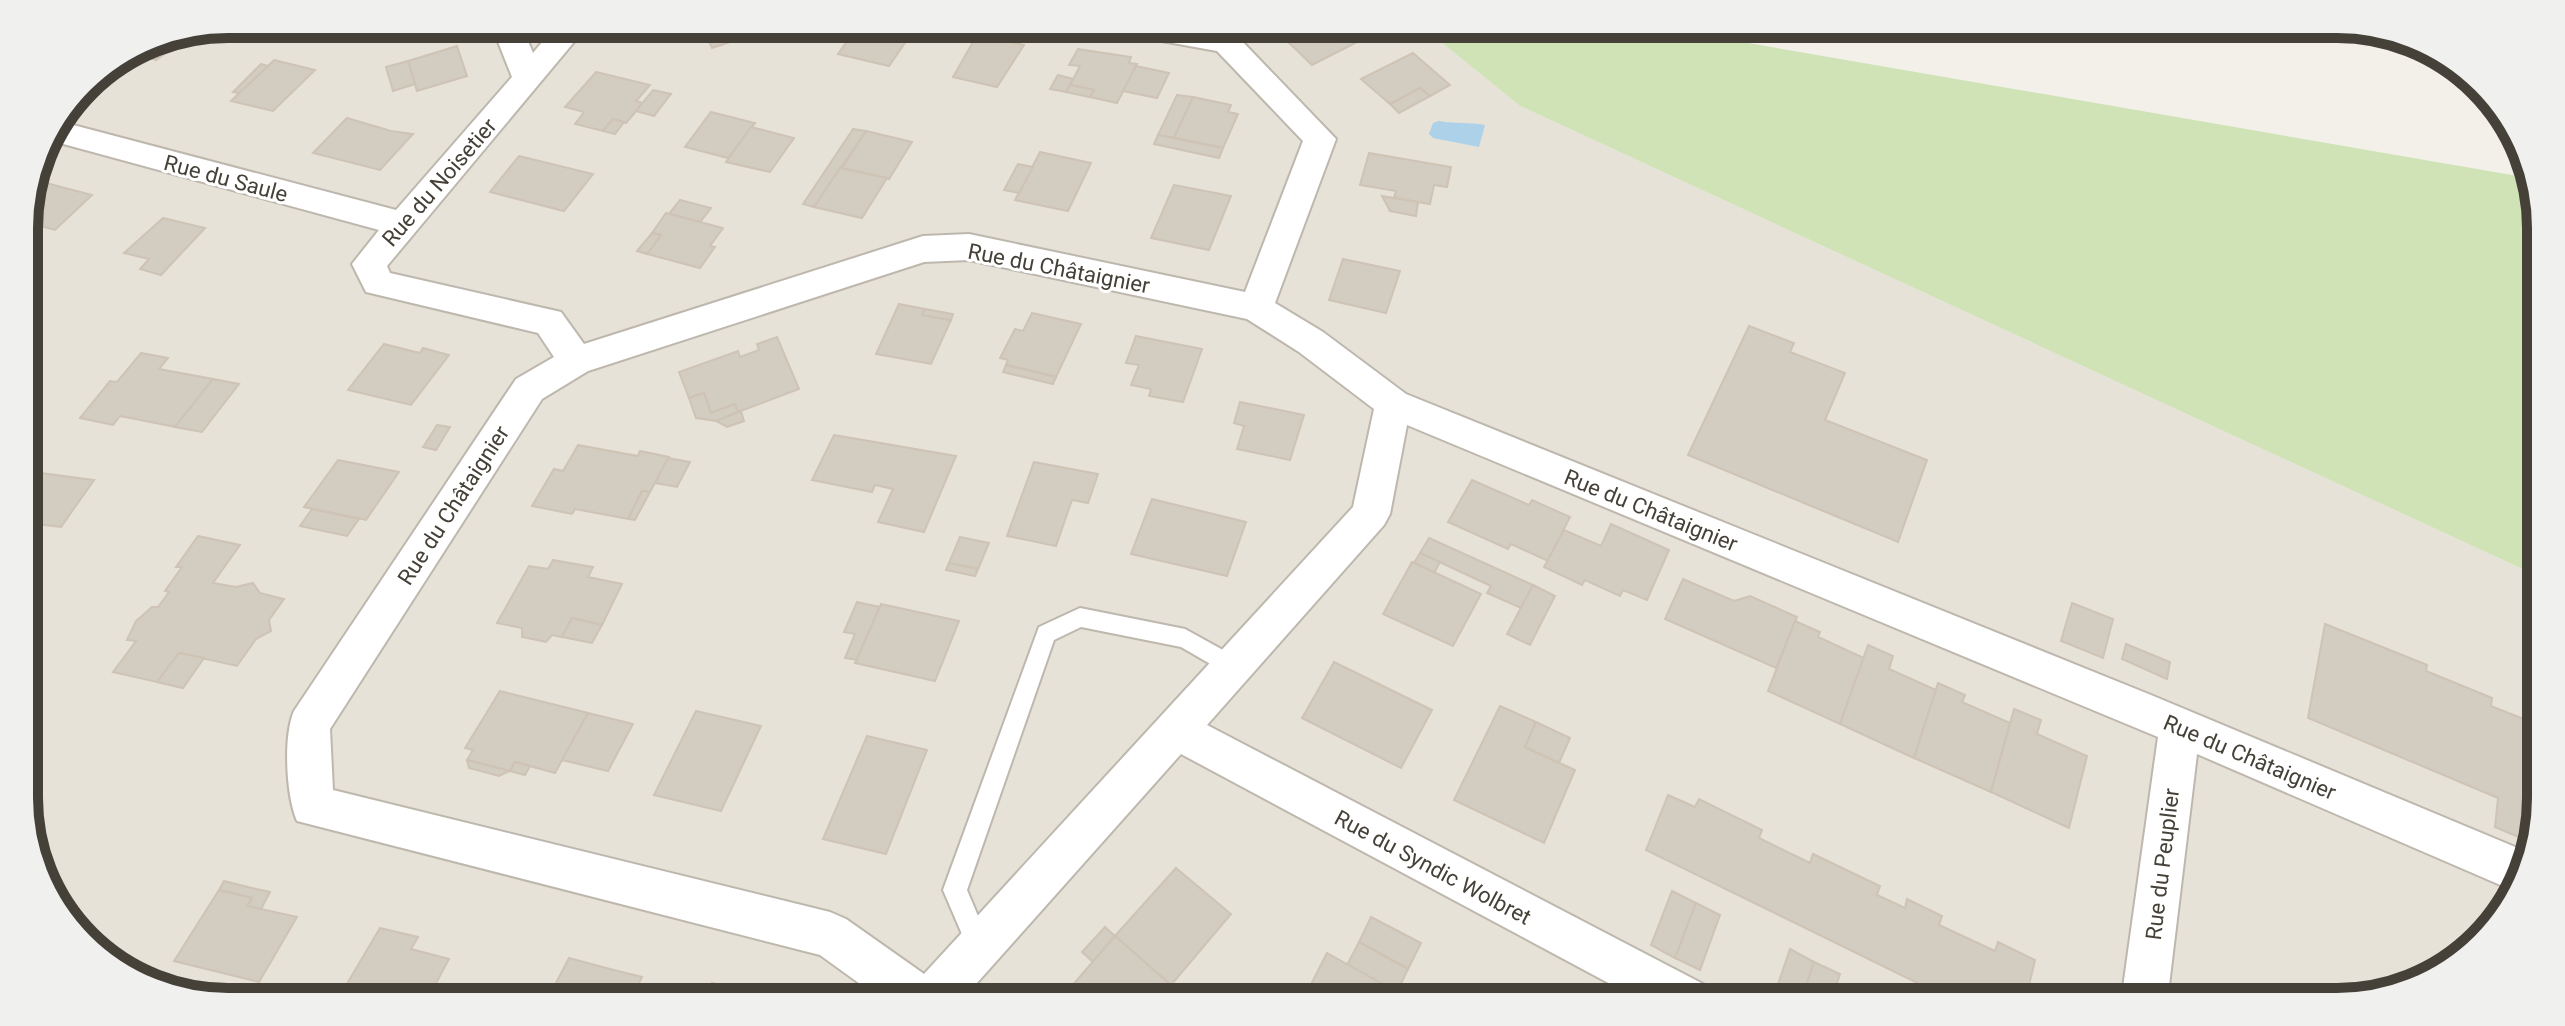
<svg xmlns="http://www.w3.org/2000/svg" width="2565" height="1026" font-family="Roboto,sans-serif">
<style>
.residential{fill:#e6e2d8}
.green{fill:#cfe3b7}
.water{fill:#acd1e9}
.building{fill:#d3ccc0;stroke:#cec3b4;stroke-width:2}
.lines{fill:none;stroke-linecap:round;stroke-linejoin:round}
.lane-casing{stroke:#beb7ad;stroke-width:4}
.street-casing{stroke:#beb7ad;stroke-width:4}
.lane{fill:#fff;fill-rule:evenodd}
.street{fill:#fff;fill-rule:evenodd}
.labels{text-anchor:middle;stroke-width:6;stroke-linejoin:round;paint-order:stroke}
.street-label{font-size:22px;fill:#464138;stroke:#fff}
.rim{fill:none;stroke:#464138;stroke-width:10}
</style>
<rect width="100%" height="100%" fill="#f3f0ea"/>
<path class="residential" d="M228,24h1191l101,82 1020,471 1,221 -11,66 -69,96 -111,42h-2122l-66,-11 -88,-59 -46,-95 -4,-623 21,-76 48,-63 57,-36z"/>
<path class="green" d="M1419,24h219l891,154 10,23 1,376 -1020,-471z"/>
<path class="water" d="M1439,121c16,3 30,1 46,4l-6,22 -46,-9 -4,-4 4,-11z"/>
<g class="building">
<path d="M424,24h35l1,3 -34,9z"/>
<path d="M701,24h70l-24,8 1,4 -36,12z"/>
<path d="M859,24h20l32,10 -22,32 -51,-12z"/>
<path d="M1313,24h19l23,19 -43,22 -28,-27z"/>
<path d="M184,33l5,2 -33,25 -24,-9 18,-12z"/>
<path d="M977,35l47,10 -27,42 -44,-10z"/>
<path d="M457,46l10,30 -50,15 -9,-30z"/>
<path d="M1078,49l53,8 -2,6 8,1 -20,39 -27,-6 4,-7 -24,-5 10,-19 -11,-1z"/>
<path d="M1413,53l37,32 -20,11 -10,-8 -30,16 -29,-25z"/>
<path d="M274,60l41,10 -42,41 -42,-10z"/>
<path d="M408,61l7,23 -22,7 -7,-24z"/>
<path d="M261,64l7,2 -29,27 -6,-1z"/>
<path d="M1136,66l33,7 -12,25 -34,-7z"/>
<path d="M596,72l54,13 -14,16 7,2 -17,20 -13,-4 -10,12 -28,-7 9,-12 -19,-5z"/>
<path d="M1058,75l15,4 -7,13 -16,-3z"/>
<path d="M1070,85l24,5 -4,7 -24,-5z"/>
<path d="M1420,88l10,8 -31,17 -9,-9z"/>
<path d="M653,90l18,4 -17,22 -18,-5z"/>
<path d="M1177,95l16,2 -19,41 -16,-3z"/>
<path d="M1193,97l38,8 -3,7 10,2 -15,34 -49,-10z"/>
<path d="M711,112l44,11 -27,35 -43,-11z"/>
<path d="M347,118l44,13 22,3 -33,36 -67,-17z"/>
<path d="M613,119l11,3 -9,12 -12,-3z"/>
<path d="M751,127l43,11 -24,34 -44,-10z"/>
<path d="M853,129l13,2 -52,76 -11,-3z"/>
<path d="M866,131l46,11 -23,37 -47,-11z"/>
<path d="M1158,135l16,3 49,10 -4,10 -65,-14z"/>
<path d="M1040,152l51,11 -23,48 -53,-11z"/>
<path d="M1369,153l82,14 -4,20 -13,-2 -4,19 -36,-6 2,-7 -36,-6z"/>
<path d="M519,156l74,18 -29,37 -74,-19z"/>
<path d="M1018,164l15,3 -14,26 -15,-3z"/>
<path d="M840,168l47,10 -25,40 -48,-11z"/>
<path d="M39,181l26,7 27,7 -37,35 -30,-8 6,-33z"/>
<path d="M1174,185l57,11 -22,54 -58,-12z"/>
<path d="M1382,196l36,6 -2,14 -26,-5z"/>
<path d="M680,200l31,8 -11,14 -31,-8z"/>
<path d="M666,213l57,15 -13,18 5,1 -15,21 -53,-14 14,-19 -9,-2z"/>
<path d="M163,218l42,10 -44,47 -21,-6 9,-10 -25,-6z"/>
<path d="M652,233l9,2 -14,19 -10,-3z"/>
<path d="M1343,259l57,12 -14,42 -57,-13z"/>
<path d="M899,304l26,5 -3,6 29,5 -20,44 -55,-10z"/>
<path d="M925,309l28,5 -2,6 -29,-5z"/>
<path d="M1032,313l49,11 -25,53 -50,-12 2,-5 -8,-2 15,-29 8,2z"/>
<path d="M1749,326l45,17 -4,9 55,21 -20,47 102,40 -29,82 -210,-87z"/>
<path d="M1136,336l66,13 -19,53 -34,-6 2,-7 -20,-4 8,-20 -13,-2z"/>
<path d="M777,337l22,52 -61,23 -3,-8 -24,9 -7,-20 -15,5 -10,-26 59,-21 2,6 19,-7 -2,-6z"/>
<path d="M384,344l36,9 3,-5 26,7 -38,50 -63,-15z"/>
<path d="M141,353l27,5 -9,11 54,10 -38,48 -55,-11 -7,9 -33,-7 30,-37 7,1z"/>
<path d="M1006,365l50,12 -3,7 -50,-12z"/>
<path d="M213,379l26,5 -37,48 -27,-5z"/>
<path d="M704,393l7,20 24,-9 3,8 -22,9 -20,-3 -7,-20z"/>
<path d="M1240,402l64,13 -14,45 -53,-11 7,-23 -10,-3z"/>
<path d="M741,411l3,10 -17,6 -11,-6z"/>
<path d="M437,425l13,2 -14,23 -13,-3z"/>
<path d="M834,435l122,21 -32,76 -46,-10 15,-33 -18,-4 -3,7 -60,-12z"/>
<path d="M578,445l60,11 2,-5 29,6 -19,35 -8,-1 -14,28 -53,-10 -3,5 -40,-8 22,-37 9,2z"/>
<path d="M668,458l22,4 -13,25 -22,-4z"/>
<path d="M338,460l61,12 -33,48 -62,-13z"/>
<path d="M1034,462l64,12 -10,29 -16,-3 -16,46 -49,-10z"/>
<path d="M26,471l68,9 -33,47 -25,-3 -10,-2z"/>
<path d="M1472,480l57,25 3,-5 38,17 -22,44 -37,-17 -3,5 -60,-27z"/>
<path d="M642,491l8,1 -15,28 -7,-1z"/>
<path d="M1152,499l94,23 -19,54 -96,-22z"/>
<path d="M312,509l47,10 -12,17 -47,-10z"/>
<path d="M1611,524l58,26 -22,50 -24,-10 -3,6 -35,-16 -3,5 -38,-18 20,-37 37,16z"/>
<path d="M198,536l42,9 -27,38 23,4 17,-4 7,10 24,6 -15,21 2,11 -15,8 -19,27 -58,-13 -22,29 -44,-10 23,-31 -9,-1 9,-19 16,-14h6l11,-15 -4,-1 17,-24h-6z"/>
<path d="M960,537l29,6 -11,26 -29,-6z"/>
<path d="M1429,538l104,47 -12,23 -34,-15 4,-7 -71,-33z"/>
<path d="M1420,553l20,9 -6,11 -20,-10z"/>
<path d="M553,560l40,7 -5,10 34,7 -20,41 -30,-7 -10,19 -10,-2 -6,7 -24,-5v-9l-25,-5 32,-57 19,3z"/>
<path d="M1412,562l69,32 -28,52 -70,-32z"/>
<path d="M949,563l29,6 -3,7 -29,-6z"/>
<path d="M1683,579l51,22 16,-5 47,21 -21,51 -111,-49z"/>
<path d="M1533,585l22,11 -25,49 -23,-11z"/>
<path d="M857,602l23,5 -23,53 -12,-2 10,-24 -11,-2z"/>
<path d="M2072,603l41,16 -10,39 -42,-17z"/>
<path d="M881,604l78,17 -24,60 -80,-18z"/>
<path d="M572,618l30,7 -10,18 -30,-6z"/>
<path d="M1795,621l25,11 -2,5 46,21 -24,66 -72,-33z"/>
<path d="M2325,624l102,41 -1,6 66,27 -1,8 50,20v72l-8,45 -38,-16 3,-29 -190,-80z"/>
<path d="M2126,644l44,18 -3,17 -45,-20z"/>
<path d="M1868,645l25,11 -4,13 47,21 -22,68 -74,-34z"/>
<path d="M179,653l25,5 -21,30 -26,-6z"/>
<path d="M1334,662l98,48 -31,58 -99,-50z"/>
<path d="M1938,683l27,12 -3,7 48,21 -19,69 -77,-34z"/>
<path d="M500,691l88,22 -33,60 -40,-11 -5,9 -43,-11 6,-10 -8,-2z"/>
<path d="M1500,706l36,16 -11,25 50,23 -31,73 -90,-43z"/>
<path d="M2014,709l27,11 -4,14 50,22 -18,72 -78,-36z"/>
<path d="M696,711l65,15 -40,85 -67,-16z"/>
<path d="M588,713l45,11 -25,47 -46,-11z"/>
<path d="M1536,722l34,16 -11,25 -34,-16z"/>
<path d="M867,736l60,14 -41,104 -63,-15z"/>
<path d="M467,760l43,11 -11,5 -30,-8z"/>
<path d="M515,762l15,4 -5,9 -15,-4z"/>
<path d="M1668,795l27,12 4,-8 63,31 -3,8 51,25 3,-9 67,32 -3,9 28,13 2,-9 35,17 -3,9 56,26 3,-9 37,18 -10,42h-69l-310,-152z"/>
<path d="M1176,868l55,46 -60,71 -56,-49z"/>
<path d="M224,881l28,7 18,4 -9,17 -14,-3 5,-8 -33,-8z"/>
<path d="M219,890l33,8 -5,8 50,11 -38,65 -85,-21z"/>
<path d="M1672,891l24,12 -21,55 -24,-13z"/>
<path d="M1696,903l24,12 -20,55 -25,-12z"/>
<path d="M1371,917l50,26 -13,26 -49,-27z"/>
<path d="M1105,927l10,9 -22,26 -11,-10z"/>
<path d="M380,928l38,9 -7,12 38,10 -16,30 20,5 -4,8h-88l1,-2 -21,-6z"/>
<path d="M1115,936l56,49 -14,17h-99z"/>
<path d="M1359,942l49,27 -11,23 -50,-27z"/>
<path d="M1790,949l24,13 -13,40h-29z"/>
<path d="M1327,953l70,39 -5,10h-90z"/>
<path d="M569,958l37,10 36,9 -12,25h-84z"/>
<path d="M1814,962l26,12 -9,28h-30z"/>
<path d="M712,983l66,17 -74,2z"/>
</g>
<g class="lines">
<defs>
<path id="lane" d="M1080,608l105,21 56,31 3,7 -3,7 -8,3 -52,-30 -100,-20 -27,13 -87,250 24,57 -4,8 -8,4 -8,-4 -28,-65 96,-263z"/>
<path id="street" d="M491,24h30l12,29 24,-29h32l-202,242 3,7 171,39 23,32 339,-108 46,-2 276,58 58,-151 -86,-90 -94,-17 -10,-3 -5,-7h69l60,12 99,103 -61,164 48,29 83,62 745,301 381,159 -2,10 -18,26 -315,-136 -30,248h-46l37,-265 -751,-312 -17,89 -6,11 -177,200 500,261 7,16h-70l-463,-248 -221,248h-75l-65,-47 -523,-134c-11,-25 -14,-85 -3,-110l222,-332 38,-22 -16,-24 -172,-41 -14,-28 27,-34 -334,-91 13,-18 338,89 116,-133zM969,260l278,59 52,33 75,57 -21,98 -429,467 -78,-55 -16,-7 -497,-122 -3,-61 212,-330 46,-28 336,-109z"/>
</defs>
<use href="#lane" class="lane-casing"/>
<use href="#street" class="street-casing"/>
<use href="#lane" class="lane"/>
<use href="#street" class="street"/>
</g>
<g class="labels">
<g class="street-label">
<text transform="translate(226 178) rotate(15)" y="8">Rue du Saule</text>
<text transform="translate(439 182) rotate(-49)" y="8">Rue du Noisetier</text>
<text transform="translate(1059 268) rotate(11)" y="8">Rue du Châtaignier</text>
<text transform="translate(453 505) rotate(-57)" y="8">Rue du Châtaignier</text>
<text transform="translate(1651 510) rotate(22)" y="8">Rue du Châtaignier</text>
<text transform="translate(2250 757) rotate(23)" y="8">Rue du Châtaignier</text>
<text transform="translate(2162 864) rotate(-83)" y="8">Rue du Peuplier</text>
<text transform="translate(1433 867) rotate(28)" y="8">Rue du Syndic Wolbret</text>
</g>
</g>
<path d="M0 0H2565V1026H0ZM228 38H2337A190 190 0 0 1 2527 228V798A190 190 0 0 1 2337 988H228A190 190 0 0 1 38 798V228A190 190 0 0 1 228 38Z" fill="#f0f0ef" fill-rule="evenodd"/>
<path class="rim" d="M228 38H2337A190 190 0 0 1 2527 228V798A190 190 0 0 1 2337 988H228A190 190 0 0 1 38 798V228A190 190 0 0 1 228 38Z"/>
</svg>
